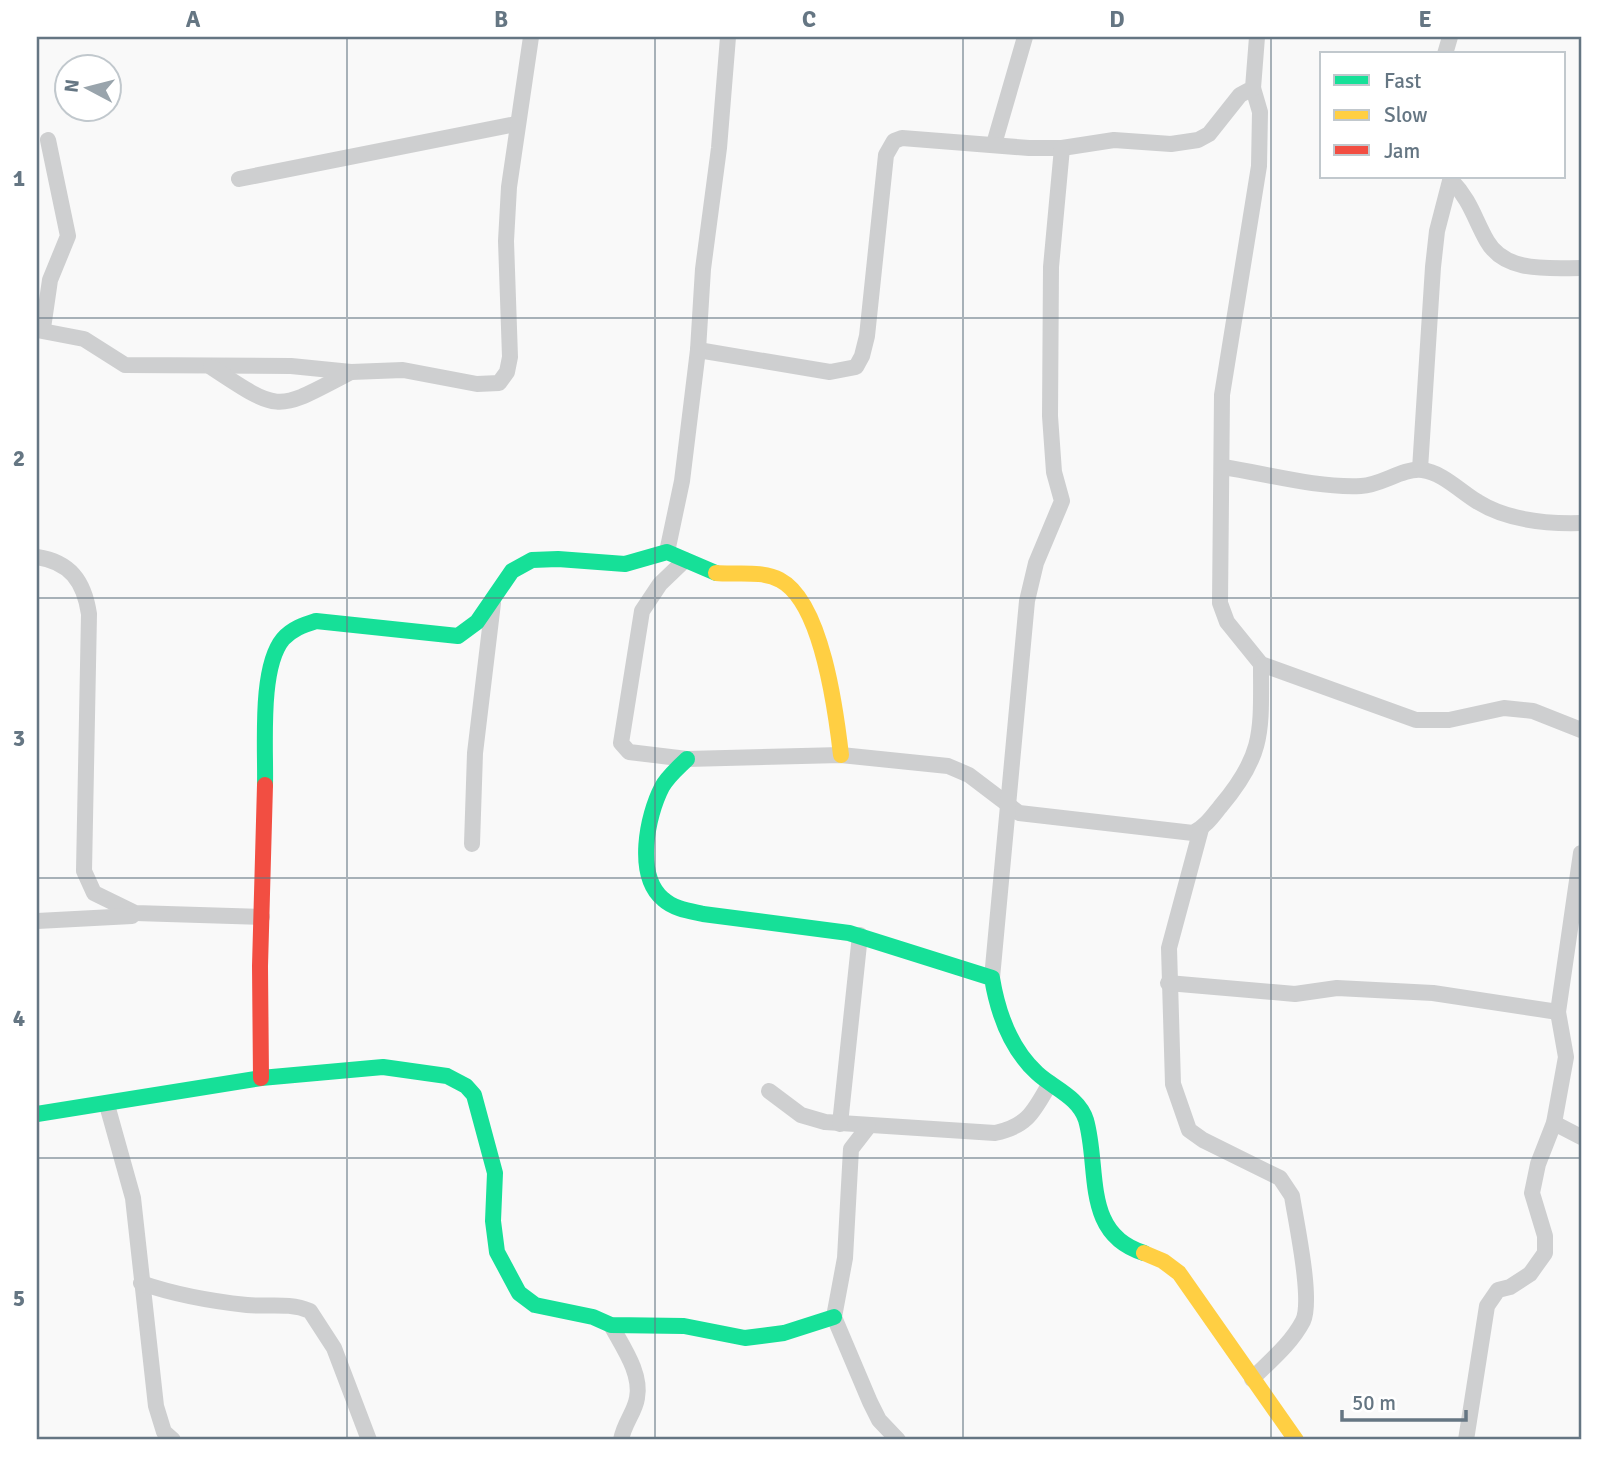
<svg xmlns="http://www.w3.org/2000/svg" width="1618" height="1477" font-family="Signika,sans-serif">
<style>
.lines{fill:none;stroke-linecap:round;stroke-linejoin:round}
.street{stroke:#cecfd0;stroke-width:16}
.fast{stroke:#16e098;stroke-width:16}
.slow{stroke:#ffcf43;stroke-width:16}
.jam{stroke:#f24e42;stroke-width:16}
.grid{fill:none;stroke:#657683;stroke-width:2;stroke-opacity:0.55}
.neatline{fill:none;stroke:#657683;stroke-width:2.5}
.grid-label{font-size:23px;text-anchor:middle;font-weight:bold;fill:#657683}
</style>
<rect width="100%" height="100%" fill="#f9f9f9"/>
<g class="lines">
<g class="street">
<path d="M1445,54l5,-17"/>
<path d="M1253,88l7,24 -1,54 -37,229 -2,208 7,19 34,42 155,56h33l55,-12 29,3 48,19"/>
<path d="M994,144l31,-107"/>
<path d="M239,179l277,-55"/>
<path d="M1451,180c20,21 23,38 36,61 18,32 62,27 94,27"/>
<path d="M43,328l7,-48 18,-44 -20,-96"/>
<path d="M37,330l47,9 41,26 166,1 60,6 52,-2 74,14 22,-1 8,-11 3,-15 -4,-116 3,-54 22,-150"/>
<path d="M698,350l132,22 26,-5 6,-11 5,-20 19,-181 8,-14 8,-3 127,10h33l52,-8 57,4 27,-4 11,-6 31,-39 13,-7 4,-51"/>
<path d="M211,367c71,47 65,44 140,5"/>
<path d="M1223,467c45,7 93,21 138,19 21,-1 41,-18 61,-16 20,2 39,22 56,32 29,18 69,22 103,21"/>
<path d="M1420,469l13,-202 4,-36 14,-54"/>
<path d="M667,552l15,-71 16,-131 5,-81 16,-121 9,-111"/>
<path d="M37,557c33,5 47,24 52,57l-5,257 10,22 41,20 127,4"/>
<path d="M685,560l-25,24 -18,27 -21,132 8,9 58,7 154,-4 107,11 21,9 50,38 174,20c12,-6 19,-16 27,-26 45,-53 41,-76 41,-143"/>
<path d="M1201,829l-32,119 4,136 16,46 14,10 77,38 12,18c4,26 21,104 11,125 -12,23 -33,40 -51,58"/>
<path d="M472,844l3,-91 18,-150"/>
<path d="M37,921l95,-5"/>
<path d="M992,978l35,-377 9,-38 26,-62 -8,-29 -4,-56 1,-149 11,-119"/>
<path d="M1168,983l127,11 42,-6 96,5 125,19"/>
<path d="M769,1091l32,24 24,7 170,11c33,-7 39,-22 55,-50"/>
<path d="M107,1105l26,93 23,208 8,26 9,8"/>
<path d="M1554,1123l27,14"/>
<path d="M840,1124l20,-189"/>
<path d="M868,1127l-17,22 -6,109 -11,59 36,85 9,18 19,20"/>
<path d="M141,1283c35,12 68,18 106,22 21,2 42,-3 63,6l24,37 35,92"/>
<path d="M611,1325c11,21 31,48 26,73 -2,14 -13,25 -16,42"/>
<path d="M1466,1440l21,-134 11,-16 12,-3 20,-13 15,-21v-17l-13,-43 6,-29 16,-41 12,-66 -8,-45 23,-159"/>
</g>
<g class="fast">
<path d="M687,759c-9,9 -19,17 -25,28 -15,29 -27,88 1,112 11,10 27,12 40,15l146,19 143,45c6,36 18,70 45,95 16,15 42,24 49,47 14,49 -4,114 58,133"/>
<path d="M265,785c1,-37 -6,-117 18,-146 9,-10 20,-14 33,-18l142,15 19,-14 35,-51 20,-11 26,-1 67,5 42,-12 49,21"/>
<path d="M37,1114l224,-36 122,-11 64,9 19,10 8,9 21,78 -2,48 4,31 22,41 16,12 58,12 18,8 73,1 61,12 39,-5 50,-16"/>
</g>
<g class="slow">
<path d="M716,573c20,2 46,-3 64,7 42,22 56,132 61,175"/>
<path d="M1144,1253l19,8 16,12 117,167"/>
</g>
<path class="jam" d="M261,1078l-1,-112 5,-181"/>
</g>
<path class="grid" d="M347,37v1403M655,37v1403M963,37v1403M1271,37v1403M37,318h1544M37,598h1544M37,878h1544M37,1158h1544"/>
<rect width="1618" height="1477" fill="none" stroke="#ffffff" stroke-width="77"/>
<rect x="1320" y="52" width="245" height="126" fill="#ffffff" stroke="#c1c8cd" stroke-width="2"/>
<rect x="1334" y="75" width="35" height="10" fill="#16e098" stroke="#c1c8cd" stroke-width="2"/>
<text x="1384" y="88" font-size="21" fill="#657683">Fast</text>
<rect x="1334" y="110" width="35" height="10" fill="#ffcf43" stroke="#c1c8cd" stroke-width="2"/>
<text x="1384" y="122" font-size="21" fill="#657683">Slow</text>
<rect x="1334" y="145" width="35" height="10" fill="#f24e42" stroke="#c1c8cd" stroke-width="2"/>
<text x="1384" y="158" font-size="21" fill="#657683">Jam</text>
<g transform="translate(88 88) rotate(277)"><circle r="33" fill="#ffffff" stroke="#c1c8cd" stroke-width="2"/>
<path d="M0-5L12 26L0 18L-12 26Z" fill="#99a4ac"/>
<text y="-10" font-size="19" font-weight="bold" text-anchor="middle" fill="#657683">N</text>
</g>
<path d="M1342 1410v10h124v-10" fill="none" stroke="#657683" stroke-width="3.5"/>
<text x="1352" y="1410" font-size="21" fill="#657683" stroke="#ffffff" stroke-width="5" paint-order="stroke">50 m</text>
<rect x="38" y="38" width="1542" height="1400" class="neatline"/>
<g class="grid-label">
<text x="193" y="27">A</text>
<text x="501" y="27">B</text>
<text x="809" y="27">C</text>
<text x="1117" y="27">D</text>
<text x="1425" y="27">E</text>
<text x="19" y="186">1</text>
<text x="19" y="466">2</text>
<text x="19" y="746">3</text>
<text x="19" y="1026">4</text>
<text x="19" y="1306">5</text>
</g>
</svg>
